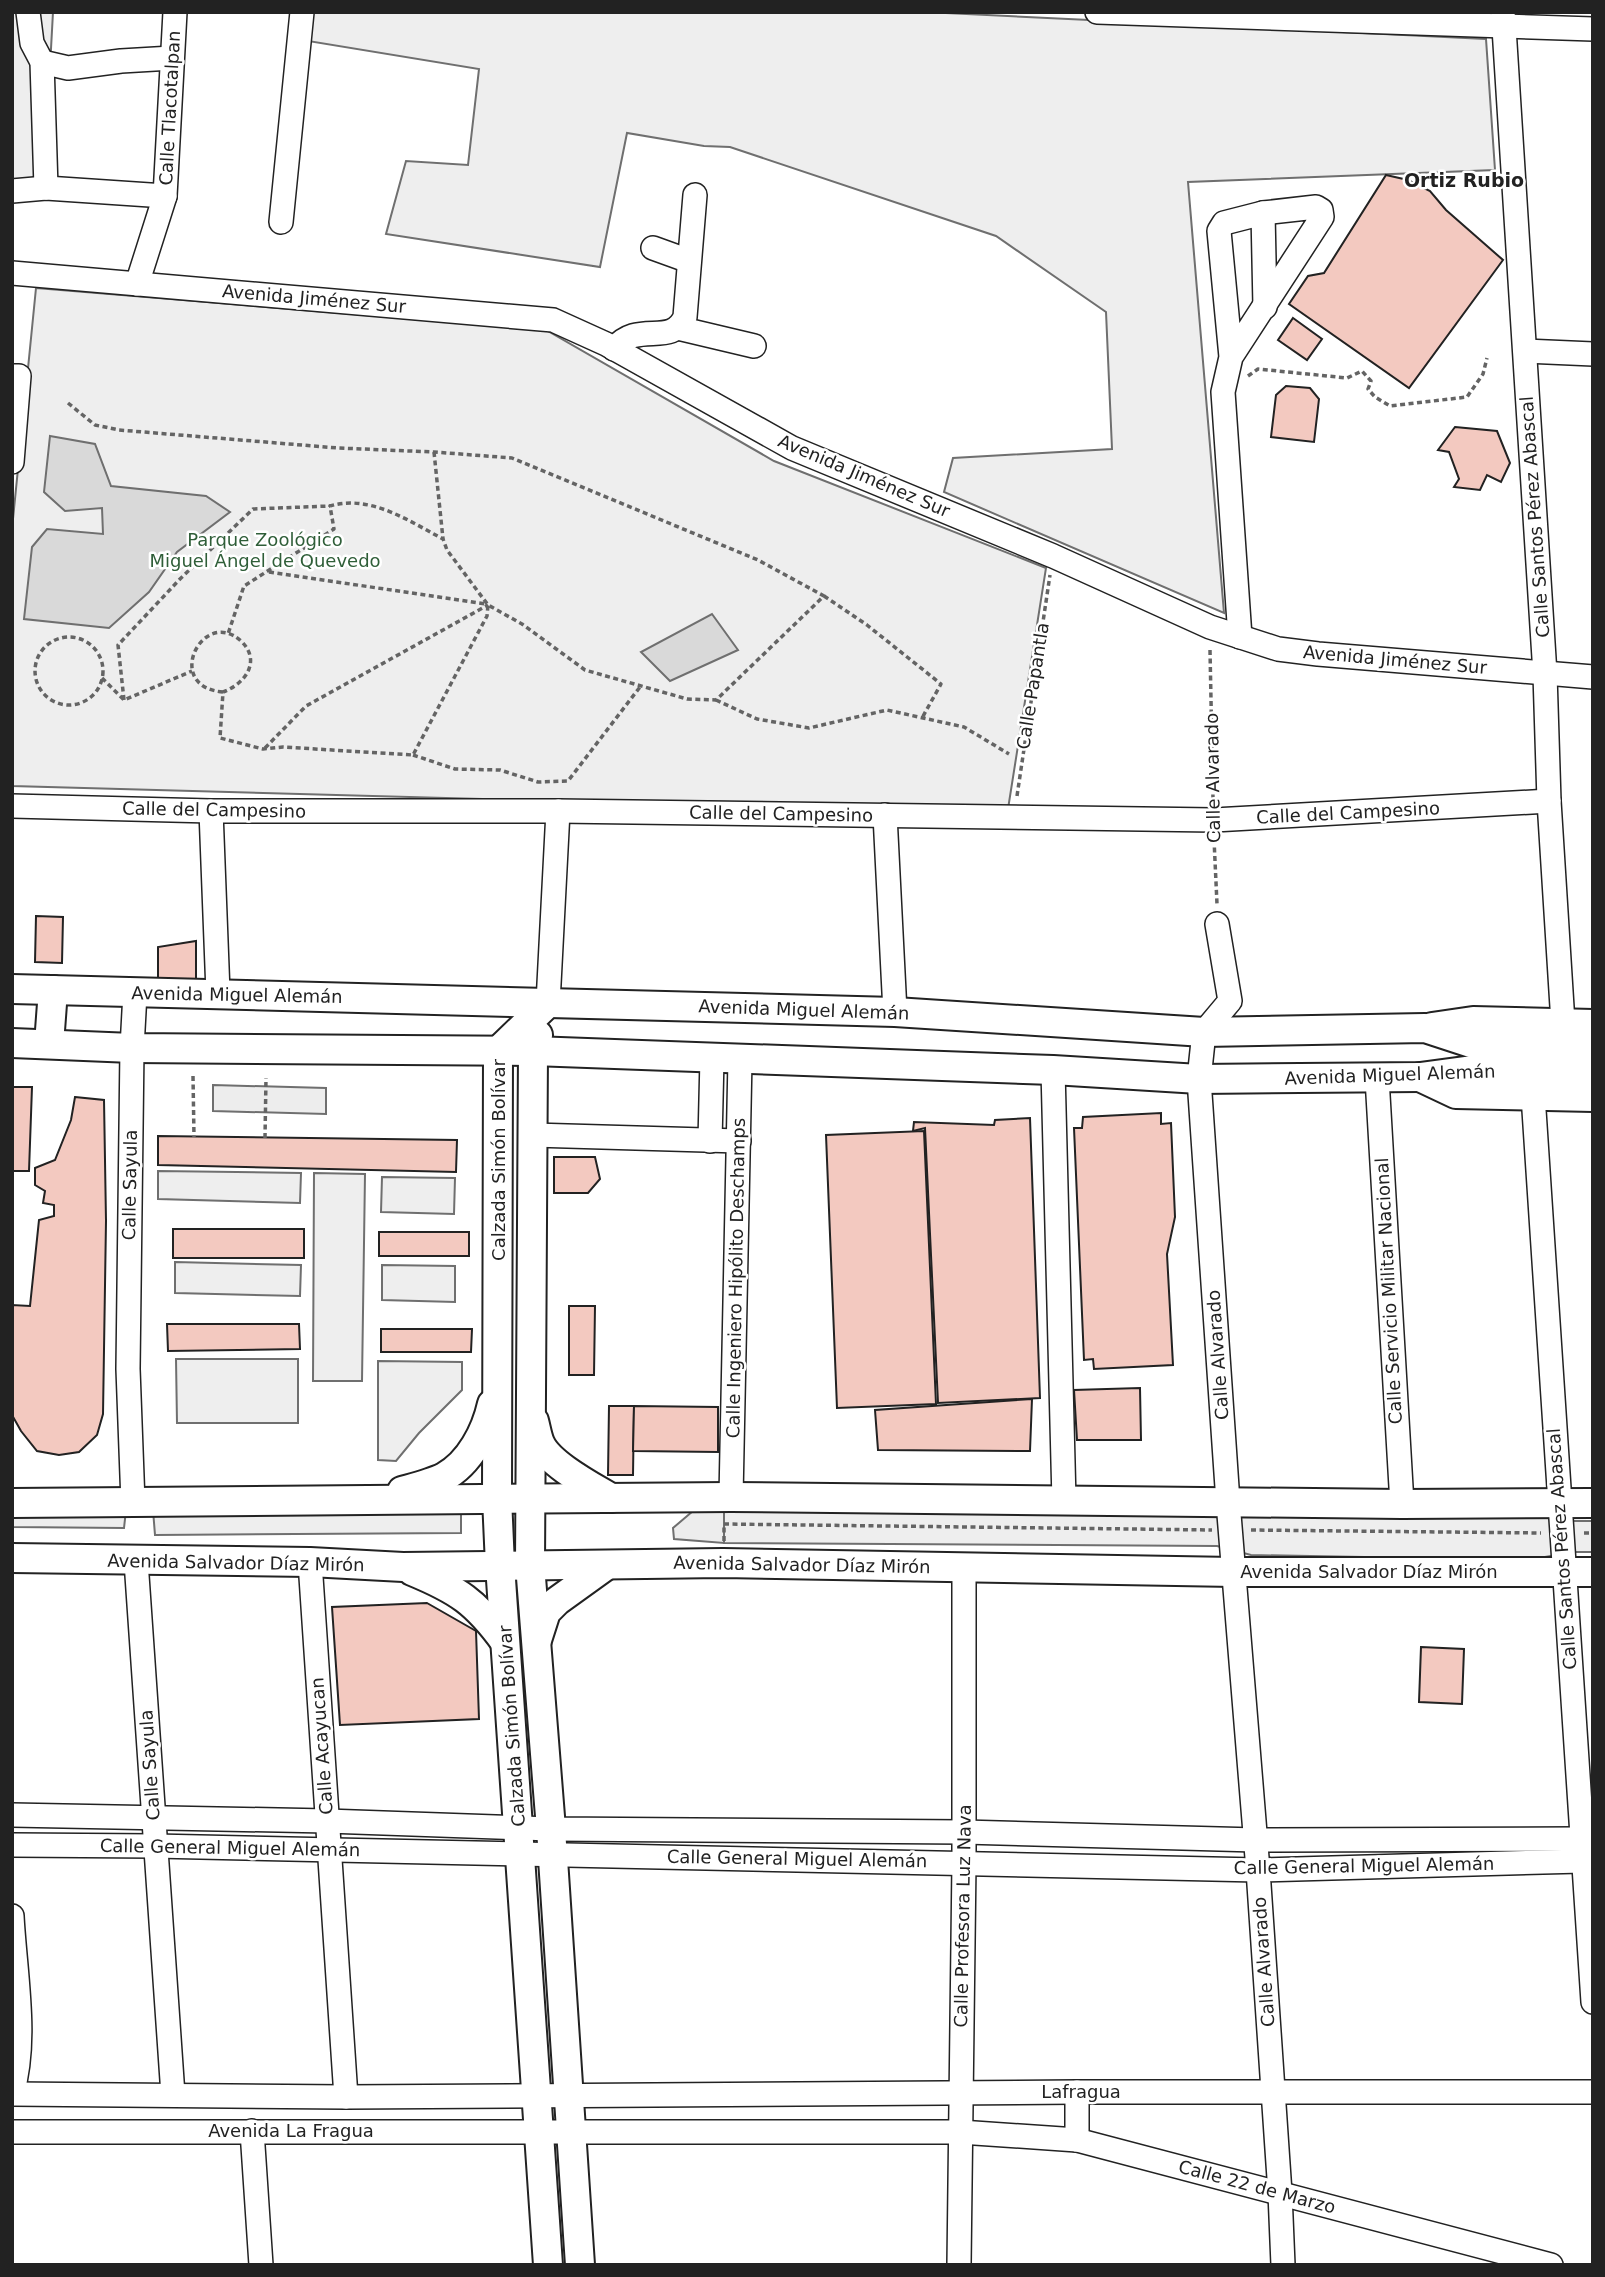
<svg xmlns="http://www.w3.org/2000/svg" width="1605" height="2277" font-family="'DejaVu Sans',sans-serif">
<style>
.green{fill:#eee;stroke:#6f6f6f;stroke-width:2}
.parking{fill:#ededed;stroke:#6f6f6f;stroke-width:2}
.water{fill:#d9d9d9;stroke:#6f6f6f;stroke-width:2}
.building{fill:#f3c9c0;stroke:#222;stroke-width:2}
.lines{fill:none;stroke-linecap:round;stroke-linejoin:round}
.minor-casing{stroke:#222;stroke-width:26}
.major-casing{stroke:#222;stroke-width:32}
.path{stroke:#646464;stroke-width:3.5;stroke-dasharray:5 3.5;stroke-linecap:butt}
.minor{stroke:#fff;stroke-width:23}
.major{stroke:#fff;stroke-width:28}
.labels{text-anchor:middle;stroke-width:5;stroke-linejoin:round;paint-order:stroke}
.street-label{font-size:18px;fill:#222;stroke:#fff}
.park-label{font-size:18px;fill:#2f5e38;stroke:#fff}
.neighbourhood-label{font-size:19px;font-weight:bold;fill:#222;stroke:#fff}
</style>
<rect width="100%" height="100%" fill="#fff"/>
<g class="green">
<path d="M12,12h41l-10,183 -31,1z"/>
<path d="M310,12h615l561,27 9,131 -307,12 36,431 -280,-121 9,-34 159,-9 -6,-137 -110,-76 -266,-89 -26,-1 -77,-13 -27,134 -214,-33 20,-73 62,4 11,-96 -171,-28z"/>
<path d="M36,288l510,42 228,131 272,107 -38,241 -302,-4 -694,-19v-257z"/>
<path d="M158,1171l143,2 -1,30 -142,-4z"/>
<path d="M314,1173l51,1 -3,207h-49z"/>
<path d="M382,1177l73,1 -1,36 -73,-2z"/>
<path d="M175,1262l126,3 -1,31 -125,-3z"/>
<path d="M382,1265l73,1v36l-73,-2z"/>
<path d="M176,1359h122v64h-121z"/>
<path d="M378,1361l84,1v28l-43,43 -23,28 -18,-1z"/>
<path d="M12,1507l114,3 -2,18 -112,-1z"/>
<path d="M724,1507l805,1 44,13h20v31h-20l-45,8 -277,-5 -34,-9 -493,-3z"/>
<path d="M153,1510l308,3v20l-306,2z"/>
</g>
<g class="parking">
<path d="M213,1085l113,3v26l-113,-3z"/>
<path d="M724,1507v36l-50,-4 -1,-11 20,-17h22z"/>
</g>
<g class="water">
<path d="M50,436l45,8 16,42 95,10 24,16 -53,40 -28,40 -40,36 -85,-9 8,-72 15,-18 56,5 -1,-26 -37,3 -21,-19z"/>
<path d="M712,614l26,36 -68,31 -29,-29z"/>
</g>
<g class="building">
<path d="M1386,175l22,5 22,11 16,19 57,50 -94,128 -120,-84 19,-28 16,-3z"/>
<path d="M1293,318l29,21 -15,21 -29,-20z"/>
<path d="M1286,386l24,2 9,11 -5,43 -43,-5 5,-42z"/>
<path d="M1455,427l42,4 13,32 -9,19 -14,-7 -7,15 -26,-3 5,-8 -10,-27 -11,-2z"/>
<path d="M36,916l27,1 -1,46 -27,-1z"/>
<path d="M196,941v42l-38,2v-38z"/>
<path d="M12,1087h20l-3,84h-17z"/>
<path d="M75,1097l29,3 2,121 -3,193 -6,21 -18,17 -20,3 -22,-4 -16,-20 -9,-16v-110l18,1 9,-86 15,-4v-11l-11,-2 2,-12 -10,-6v-17l20,-8 16,-40z"/>
<path d="M1161,1113v11l10,-1 4,94 -8,37 6,111 -79,4 -1,-10 -9,1 -10,-232h8l1,-11z"/>
<path d="M1030,1118l10,280 -102,5 -13,-275 -12,3 1,-9 80,3 1,-5z"/>
<path d="M924,1131l12,273 -99,4 -11,-273z"/>
<path d="M158,1136l299,4 -1,32 -298,-7z"/>
<path d="M554,1157h41l5,22 -12,14h-34z"/>
<rect x="173" y="1229" width="131" height="29"/>
<rect x="379" y="1232" width="90" height="24"/>
<path d="M569,1306h26l-1,69h-25z"/>
<path d="M167,1324h132l1,25 -132,2z"/>
<path d="M381,1329h91l-1,23h-90z"/>
<path d="M1140,1388l1,52h-64l-3,-50z"/>
<path d="M1032,1399l-2,52 -152,-1 -3,-40z"/>
<path d="M609,1406h25l-1,69h-25z"/>
<path d="M634,1406l84,1v45l-85,-1z"/>
<path d="M427,1603l49,28 3,88 -139,6 -8,-118z"/>
<path d="M1421,1647l43,2 -2,55 -43,-2z"/>
</g>
<g class="lines">
<defs>
<g id="minor">
<path d="M28,12l4,31 10,19 4,126"/>
<path d="M1097,12l496,17"/>
<path d="M1503,12l42,662 4,127 14,222"/>
<path d="M42,62l26,6 53,-7 51,-3"/>
<path d="M12,191l34,-3 119,8"/>
<path d="M1263,213l2,94"/>
<path d="M281,222l21,-210"/>
<path d="M653,248l36,13"/>
<path d="M12,273l541,47 53,24 186,104 261,108 157,71 68,22 40,5 275,23"/>
<path d="M137,284l28,-88 10,-184"/>
<path d="M678,328l76,18"/>
<path d="M614,349c24,-30 57,-1 71,-32l10,-122"/>
<path d="M1525,351l68,3"/>
<path d="M1231,357l91,-140 -1,-7 -5,-3 -53,6 -39,10 -5,8 12,126 -8,35 17,245"/>
<path d="M12,376h7l-7,86"/>
<path d="M12,806l199,5h347l656,9 335,-19"/>
<path d="M211,811l7,182"/>
<path d="M885,815l10,197"/>
<path d="M1217,924l13,77 -26,31 -5,47 29,423 30,368 22,323 3,72"/>
<path d="M548,1003l10,-192"/>
<path d="M1053,1070l11,431"/>
<path d="M1377,1078l25,426"/>
<path d="M1533,1095l60,907"/>
<path d="M533,1135l206,6"/>
<path d="M710,1141l2,-83"/>
<path d="M731,1497l9,-438"/>
<path d="M133,1503l-5,-134 4,-321 3,-55"/>
<path d="M136,1561l37,534"/>
<path d="M310,1562l36,535"/>
<path d="M12,1815l315,6 224,8 413,3 292,8 324,-1"/>
<path d="M12,1845l143,1 1103,24 324,-9"/>
<path d="M12,1916c3,57 16,123 0,178"/>
<path d="M12,2094l334,3 731,-5h516"/>
<path d="M252,2131l9,134"/>
<path d="M12,2132h948l117,8 474,125"/>
<path d="M1077,2140v-48"/>
<path d="M959,2265l5,-403v-295"/>
</g>
<g id="major">
<path d="M12,989l883,23 309,20 221,-4 52,17 116,4"/>
<path d="M548,1003l-50,48 -1,447 3,67 48,700"/>
<path d="M1432,1027l41,-6 120,3"/>
<path d="M538,1035l-5,16 -3,514 21,264 29,436"/>
<path d="M12,1043l120,5 401,3 520,19 146,9 221,-2 52,-7 121,3"/>
<path d="M49,1044l4,-54"/>
<path d="M1420,1077l36,17 137,3"/>
<path d="M534,1421c2,7 3,15 6,22 9,21 51,43 71,55"/>
<path d="M402,1491c14,-4 30,-8 42,-14 26,-14 42,-46 48,-73"/>
<path d="M12,1503l719,-6 671,7 191,-1"/>
<path d="M12,1558l298,4 93,5 320,-4 511,9h359"/>
<path d="M412,1571c46,19 64,31 93,71"/>
<path d="M537,1640l9,-28 11,-11 50,-36"/>
</g>
</defs>
<use href="#minor" class="minor-casing"/>
<use href="#major" class="major-casing"/>
<g class="path">
<path d="M1248,376l10,-7 89,9 15,-7 9,10 -3,8 7,8 15,9 77,-9 16,-23 4,-16"/>
<path d="M68,403l27,22 24,5 219,18 96,4 78,6 246,102 66,36 -108,104 -29,-1 -102,-29 -63,-46 -34,-19 -41,-55 -4,-11c-34,-18 -73,-45 -113,-33l4,23 -90,57 -16,48"/>
<path d="M434,452l9,87"/>
<path d="M269,572l217,32"/>
<path d="M824,596l43,29 74,59 -19,34"/>
<circle cx="69" cy="671" r="34"/>
<path d="M1210,650l3,149"/>
<path d="M102,678l22,22 68,-29"/>
<path d="M223,692c-61,-5 -20,-86 18,-51 21,20 4,43 -18,51l-3,46 43,11 20,-2 130,8 74,-139 1,-11"/>
<path d="M124,700l-6,-55 62,-66 73,-70 77,-3"/>
<path d="M716,700l41,19 52,9 78,-18 77,17 45,27"/>
<path d="M265,748l41,-42 182,-101"/>
<path d="M413,755l42,14 45,1 38,12 30,-1 72,-94"/>
<path d="M1017,796l33,-221"/>
<path d="M1214,839l3,65"/>
<path d="M193,1076l1,61"/>
<path d="M265,1138l1,-60"/>
<path d="M724,1524l488,6"/>
<path d="M1251,1530l290,3"/>
<path d="M1584,1533h9"/>
<path d="M724,1541v-17"/>
</g>
<use href="#minor" class="minor"/>
<use href="#major" class="major"/>
</g>
<g class="labels">
<g class="street-label">
<text transform="translate(170 108) rotate(-87)" y="6">Calle Tlacotalpan</text>
<text transform="translate(314 299) rotate(5)" y="6">Avenida Jiménez Sur</text>
<text transform="translate(864 476) rotate(23)" y="6">Avenida Jiménez Sur</text>
<text transform="translate(1535 517) rotate(-94)" y="6">Calle Santos Pérez Abascal</text>
<text transform="translate(1395 660) rotate(5)" y="6">Avenida Jiménez Sur</text>
<text transform="translate(1033 686) rotate(-81)" y="6">Calle Papantla</text>
<text transform="translate(1213 778) rotate(-91)" y="6">Calle Alvarado</text>
<text transform="translate(214 810) rotate(1)" y="6">Calle del Campesino</text>
<text transform="translate(1348 813) rotate(-3)" y="6">Calle del Campesino</text>
<text transform="translate(781 814) rotate(1)" y="6">Calle del Campesino</text>
<text transform="translate(237 995) rotate(1)" y="6">Avenida Miguel Alemán</text>
<text transform="translate(804 1010) rotate(2)" y="6">Avenida Miguel Alemán</text>
<text transform="translate(1390 1075) rotate(-2)" y="6">Avenida Miguel Alemán</text>
<text transform="translate(499 1160) rotate(-90)" y="6">Calzada Simón Bolívar</text>
<text transform="translate(130 1185) rotate(-89)" y="6">Calle Sayula</text>
<text transform="translate(736 1278) rotate(-89)" y="6">Calle Ingeniero Hipólito Deschamps</text>
<text transform="translate(1389 1291) rotate(-93)" y="6">Calle Servicio Militar Nacional</text>
<text transform="translate(1218 1355) rotate(-94)" y="6">Calle Alvarado</text>
<text transform="translate(1562 1549) rotate(-94)" y="6">Calle Santos Pérez Abascal</text>
<text transform="translate(236 1563) rotate(1)" y="6">Avenida Salvador Díaz Mirón</text>
<text transform="translate(802 1565) rotate(1)" y="6">Avenida Salvador Díaz Mirón</text>
<text x="1369" y="1578">Avenida Salvador Díaz Mirón</text>
<text transform="translate(512 1726) rotate(-94)" y="6">Calzada Simón Bolívar</text>
<text transform="translate(322 1746) rotate(-94)" y="6">Calle Acayucan</text>
<text transform="translate(150 1765) rotate(-94)" y="6">Calle Sayula</text>
<text transform="translate(230 1848) rotate(1)" y="6">Calle General Miguel Alemán</text>
<text transform="translate(797 1859) rotate(1)" y="6">Calle General Miguel Alemán</text>
<text transform="translate(1364 1866) rotate(-1)" y="6">Calle General Miguel Alemán</text>
<text transform="translate(963 1916) rotate(-89)" y="6">Calle Profesora Luz Nava</text>
<text transform="translate(1264 1962) rotate(-94)" y="6">Calle Alvarado</text>
<text x="1081" y="2098">Lafragua</text>
<text x="291" y="2137">Avenida La Fragua</text>
<text transform="translate(1257 2187) rotate(15)" y="6">Calle 22 de Marzo</text>
</g>
<g class="park-label">
<text x="265" y="546">Parque Zoológico<tspan x="265" dy="21">Miguel Ángel de Quevedo</tspan></text>
</g>
<g class="neighbourhood-label">
<text x="1464" y="187">Ortiz Rubio</text>
</g>
</g>
<rect width="1605" height="2277" fill="none" stroke="#222222" stroke-width="28"/>
</svg>
